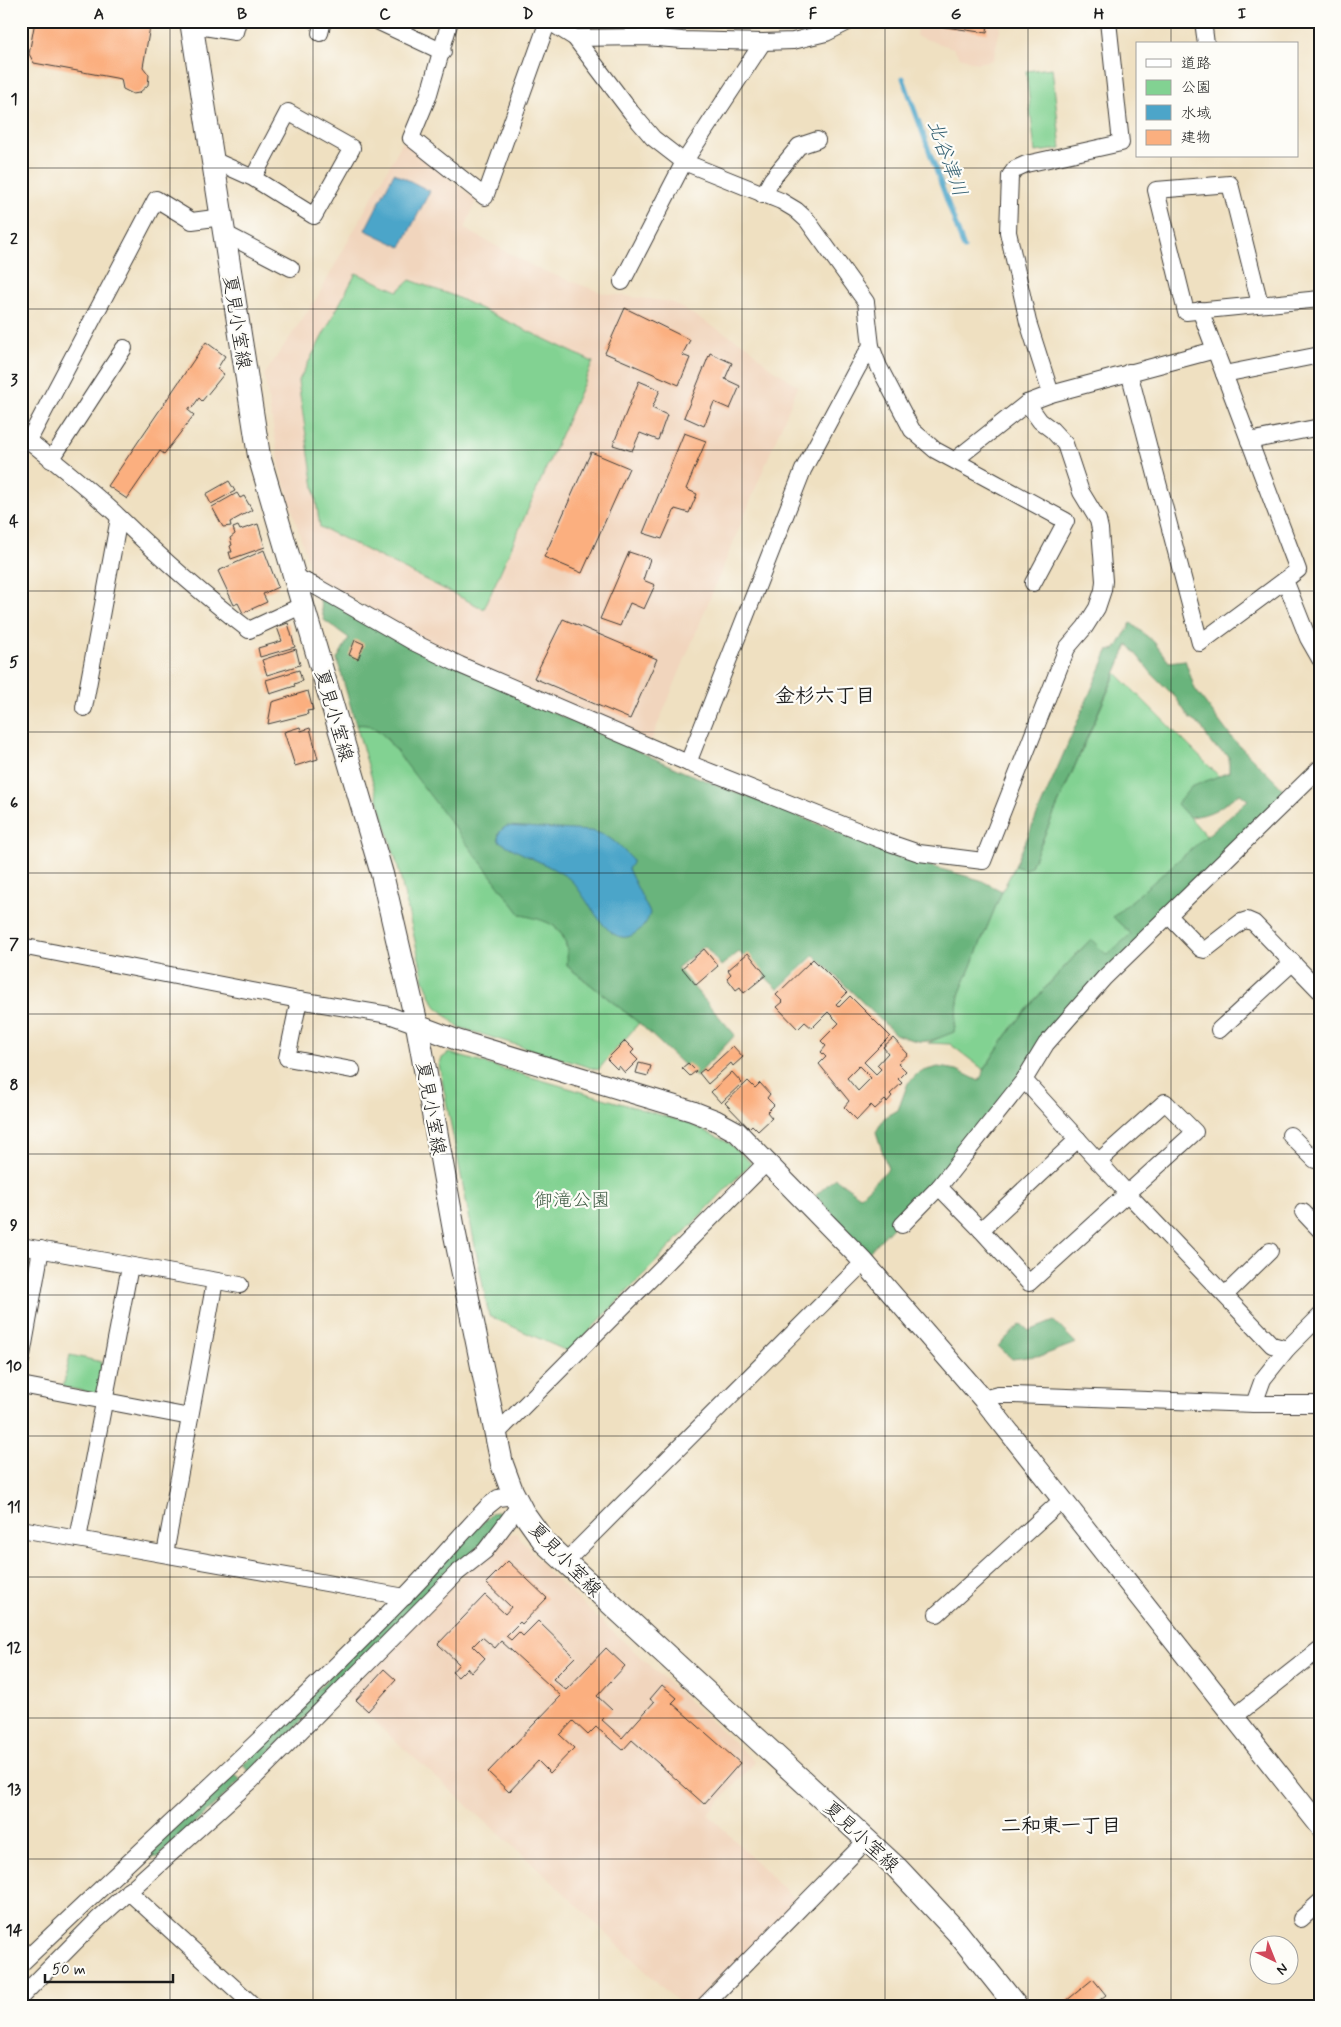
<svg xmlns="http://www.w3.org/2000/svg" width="1341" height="2027" font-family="Mynerve,'Klee One',sans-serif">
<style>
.built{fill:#f1d5bd}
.green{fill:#82d292;stroke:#4f7757}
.forest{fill:#69b47c;stroke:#42684c}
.water{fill:#4ca5c9;stroke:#346072}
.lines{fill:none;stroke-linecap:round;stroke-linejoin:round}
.stream{stroke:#4ca5c9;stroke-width:5}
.building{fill:#fbaf7f;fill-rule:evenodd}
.minor-casing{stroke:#3c3935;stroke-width:18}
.tertiary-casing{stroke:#3c3935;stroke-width:22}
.secondary-casing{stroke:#3c3935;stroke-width:24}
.minor{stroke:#fff;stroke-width:16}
.tertiary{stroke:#fff;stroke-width:20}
.secondary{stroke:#fff;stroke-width:22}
.grid{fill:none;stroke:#1c1c1c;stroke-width:1;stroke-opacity:0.55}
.labels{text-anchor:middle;stroke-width:4.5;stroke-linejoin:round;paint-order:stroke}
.street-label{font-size:19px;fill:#1c1c1c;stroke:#fdfcf7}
.park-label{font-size:19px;fill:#405c45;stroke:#fdfcf7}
.water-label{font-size:20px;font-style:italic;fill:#346072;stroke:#fdfcf7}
.neighbourhood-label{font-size:20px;font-weight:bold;fill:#1c1c1c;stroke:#fdfcf7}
.neatline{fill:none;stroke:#1c1c1c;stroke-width:2}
.grid-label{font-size:16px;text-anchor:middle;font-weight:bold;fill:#1c1c1c}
</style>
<rect width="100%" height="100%" fill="#fdfcf7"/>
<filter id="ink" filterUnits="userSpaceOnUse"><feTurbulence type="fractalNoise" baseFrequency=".02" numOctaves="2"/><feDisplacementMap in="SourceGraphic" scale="10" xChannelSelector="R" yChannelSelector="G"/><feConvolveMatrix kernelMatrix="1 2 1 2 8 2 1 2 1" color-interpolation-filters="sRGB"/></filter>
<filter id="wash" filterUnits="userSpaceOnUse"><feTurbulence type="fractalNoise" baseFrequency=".0096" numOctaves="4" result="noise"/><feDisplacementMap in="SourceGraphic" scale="20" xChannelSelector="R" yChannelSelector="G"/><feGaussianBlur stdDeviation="1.12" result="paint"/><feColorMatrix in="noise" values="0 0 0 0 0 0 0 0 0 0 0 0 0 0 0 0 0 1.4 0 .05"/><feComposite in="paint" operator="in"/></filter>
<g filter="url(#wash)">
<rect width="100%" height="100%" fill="#efe0c1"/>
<g class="built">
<path d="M918,21h84l-9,39 -17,3 -16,-6 -7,-9 -37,-12z"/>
<path d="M403,141l73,59 -11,29 73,40 65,24 68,9 78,45 18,18 31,21 -147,355 -137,-58 -96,-46 -106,-62 -31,-103 -17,-97 54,-79z"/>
<path d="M516,1533l34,41 205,188 -47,52 91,90 -99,102h-18l-140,-134 -198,-177 158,-159z"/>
</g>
<g class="green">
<path d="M1052,68l9,81 -26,3 -9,-81z"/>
<path d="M356,273l42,18 12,-11 44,16 139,66 -109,247 -164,-82 -22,-145z"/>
<path d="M1116,673l103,103 -14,6 -27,22 29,33 -94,80 19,17 -25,21 -16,-16c-39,40 -79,83 -107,131l-34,-26 -22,-1 26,-12 5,-36 43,-104 13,-25 10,3 6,-3z"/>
<path d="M364,724l12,3 168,193c20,9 25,26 23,46l72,57 -41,47 -140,-43 -24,-23 -10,-24 -26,-113 -42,-142z"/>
<path d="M449,1053l239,70 41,20 22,20 -182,189 -80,-36 -50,-251 3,-7z"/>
<path d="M70,1355l32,7 -4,29 -5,2 -30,-6z"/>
</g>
<g class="forest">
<path d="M318,592l193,101 173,79 137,53 66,29 93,26 22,11 -43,104 -5,37c-28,11 -30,13 -59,2l-81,-79 -36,34 -39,-37 -18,14 -16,-20 -28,22 58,67 -39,42 -57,-54 -72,-57c3,-38 -13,-44 -46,-51l-134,-176c-10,-10 -16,-16 -31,-14l-19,-66 12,-21 -25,-18z"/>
<path d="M1131,623l23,19 15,20 16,-2 10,29 36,48 58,58 -97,95 -172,189 -80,99 -72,75 -53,-57 20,-18 25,18 28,-27 -12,-37 8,-14 14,-8 10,-27 11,-11 19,-5 19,3 22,11c24,-50 73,-101 112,-142l16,16 24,-21 -18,-17 135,-117 -9,-7c-18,14 -26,22 -50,24l-12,-13 14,-17 38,-15v-16l-17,-11 -11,-19 -11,-7 -14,-21 -23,-23 -25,-31 -97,222 -6,3 -10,-3 93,-215 8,-2z"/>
<path d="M1054,1321l22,22 -32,12 -32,4 -14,-13 23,-22 8,7z"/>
<path d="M498,1511l5,6 -8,13 -244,241h-3l-4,-5v-3l248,-250z"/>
<path d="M234,1774l7,6 -82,77 -23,3z"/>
</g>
<g class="water">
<path d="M394,173l36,18 -29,56 -36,-17z"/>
<path d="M507,826l84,5c20,4 27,14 41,28v4l-4,6 22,44c-3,10 -7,15 -16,21 -27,18 -48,-44 -67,-57 -21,-14 -46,-22 -68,-36 -2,-8 1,-11 8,-15z"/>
</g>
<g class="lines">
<path class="stream" d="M903,78l61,170"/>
</g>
<g id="blocks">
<g class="building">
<path d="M35,21h116l-8,46 6,8 -1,10 -9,8 -6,1 -10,-5 -2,-10 -87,-16 -5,-9z"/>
<path d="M926,21h62l-1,12 -62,-9z"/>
<path d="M625,308l65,32 -8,15 8,3 -11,27 -74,-32z"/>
<path d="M206,342l19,14 -8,13 7,5 -22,27 -3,-3 -7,10 -2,-1 -2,3 6,5 -30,39 -4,-3 -33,48 -19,-13z"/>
<path d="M710,353l22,10 -7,16 15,7 -10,23 -16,-7 -10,24 -20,-9z"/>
<path d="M639,381l21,9 -8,18 15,7 -9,25 -18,-7 -8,18 -19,-6z"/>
<path d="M684,433l22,8 -20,48 11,5 -8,19 -14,-4 -13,30 -19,-6z"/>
<path d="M591,452l38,16 -47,105 -38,-16z"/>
<path d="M229,481l6,10 -24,13 -5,-10z"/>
<path d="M237,493l3,5 4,-2 8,14 -22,12 1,4 -8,1 -11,-20z"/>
<path d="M258,524l7,23 -34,12 -2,-7h3l-2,-6 2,-1 -2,-7 5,-4 -2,-6 5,-2 2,4z"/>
<path d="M264,550l14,37 -15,7 4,8 -24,11 -5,-10 -4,2 -16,-34z"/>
<path d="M629,552l21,7 -7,21 12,5 -11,24 -14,-6 -10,23 -20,-7z"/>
<path d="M563,619l94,40 -27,60 -96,-41z"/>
<path d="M288,623l7,24 -35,10 -2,-9 24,-7 -5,-14z"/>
<path d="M355,640l9,4 -6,15 -9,-4z"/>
<path d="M296,649l4,16 -33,10 -5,-15z"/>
<path d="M299,670l3,11 -8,3 1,2 -25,8 -4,-14z"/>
<path d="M308,691l5,19 -6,1 1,3 -40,10 4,-22z"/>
<path d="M300,727l1,4 9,-3 8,31 -23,7 -11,-34z"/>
<path d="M704,949l14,17 -22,19 -14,-17z"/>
<path d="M748,953l18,22 -22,18 -4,-6 -4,3 -9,-12 4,-4 -3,-4z"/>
<path d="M813,959l34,34 -11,11 3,3 11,-11 40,40 -26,26 12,12 5,-5 -4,-4 11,-12 -5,-6 10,-9 15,16 -10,9 8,8 -8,8 4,4 -12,11 2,2 -5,6 -2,-2 -10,9 -4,-4 -14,15 -13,-13 5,-6 -30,-37 7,-7 -5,-5 5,-6 -5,-5 18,-18 -11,-11 -16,16 -7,-6 -7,7 -21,-22 6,-5 -7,-7zM859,1066l12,12 -13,13 -11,-13z"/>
<path d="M625,1041l9,9 -3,3 7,7 -13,13 -6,-7 -2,3 -10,-10z"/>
<path d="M733,1046l10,11 -10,9 -2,-3 -23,21 -9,-11 5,-4 2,2z"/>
<path d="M639,1063l12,3 -3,10 -12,-3z"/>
<path d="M688,1063l8,8 -6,5 -8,-8z"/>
<path d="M732,1072l10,11 -21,20 -10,-11z"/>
<path d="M748,1081l7,7 5,-5 10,11 -3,4 7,7 -7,7 5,6 -14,13 -6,-6 -3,3 -24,-25z"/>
<path d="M508,1561l39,37 -25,26 -2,-2 -14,14 5,4 8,-8 4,4 15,-15 37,36 -22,22 13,11 40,-42 19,18 -28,30 15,14 -10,10 20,18 32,-36 -4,-3 12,-14 15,13 -5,5 68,60 -36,41 -72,-64 -9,10 -27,-23 -8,8 -15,-14 -13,14 14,13 -24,25 -12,-12 -29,31 -21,-20 73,-76 -60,-55 -6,7 -13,-11 -9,9 12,12 -14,15 -4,-5 -9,9 -6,-5 7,-8 -21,-20 47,-49 20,19 6,-7 -25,-24z"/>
<path d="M384,1669l12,11 -28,31 -12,-11z"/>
<path d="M1093,1979l13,16 -14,11h-32z"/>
</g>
</g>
</g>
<g filter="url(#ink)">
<use href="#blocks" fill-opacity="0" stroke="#3c3935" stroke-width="1"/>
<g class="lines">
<defs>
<g id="minor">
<path d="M377,21l66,31"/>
<path d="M450,21l-22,76 -17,41 74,59 63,-176"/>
<path d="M548,21l27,17 56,74 22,26 31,24 97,39 15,9 11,10 59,82 5,44 8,21 33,63 23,20 131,71 -33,62"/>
<path d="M1203,21l3,23"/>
<path d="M192,25l43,7 3,-11"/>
<path d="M320,33l3,-12"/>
<path d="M645,37l7,-16"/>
<path d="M575,38l70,-1 37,3 81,2 30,-1 33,-8 24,-12"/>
<path d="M213,160l40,18 35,-66 64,36 -38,68 -61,-38"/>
<path d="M763,195l9,-16 27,-33 18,-6"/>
<path d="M224,233l67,35"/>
<path d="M622,282l62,-120 79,-120"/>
<path d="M1260,304l-30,-120 -74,6 30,122 134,-13"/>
<path d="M1200,310l98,260 -13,10 23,58 12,21"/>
<path d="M1129,372l71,271 85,-63"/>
<path d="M1224,374l96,-19"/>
<path d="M1051,394l-23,-72 -20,-90 2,-56 5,-7 11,-5 95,-21 -13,-122"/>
<path d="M21,434c33,28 68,54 99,84 41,40 84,78 129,112l54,-25"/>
<path d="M29,440l127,-241 36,22 30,-4"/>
<path d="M1249,441l71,-14"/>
<path d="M51,460l73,-112"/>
<path d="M955,460l72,-57 24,-9 164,-44"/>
<path d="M294,576l21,10 100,57 45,22 228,98 193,77 38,13 64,8 84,-213 18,-21 12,-19 6,-18 1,-9 -4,-52 -2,-9 -17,-28 -16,-48 -13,-14 -12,-9 -13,-18"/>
<path d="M84,708l35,-190"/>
<path d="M688,763l115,-293 55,-103 13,-21"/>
<path d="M1169,916l32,33 4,1 36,-28 6,-2 7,3 66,68"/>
<path d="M21,946l278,54 90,15 28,10"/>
<path d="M299,1000l-12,58 65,12"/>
<path d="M1219,1030l74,-68"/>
<path d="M1024,1080l103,113 145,152 15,4"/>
<path d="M1290,1135l25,25 5,-5"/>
<path d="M939,1187l42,43 48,53 166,-151 -30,-30 -67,60"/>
<path d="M1303,1212l17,18"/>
<path d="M902,1225l37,-38 85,-107 22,-36 58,-66 216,-210"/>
<path d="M981,1230l97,-91"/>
<path d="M21,1246l219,39"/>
<path d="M1225,1295l45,-44"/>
<path d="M21,1361l20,-112"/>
<path d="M21,1385l169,32"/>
<path d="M983,1399l15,-4h16l240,9h66"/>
<path d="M1254,1404l9,-25 24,-30 33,-33"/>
<path d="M495,1435l272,-273"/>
<path d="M21,1529l384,68"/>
<path d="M78,1539l52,-273"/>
<path d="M165,1554l50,-273"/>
<path d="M565,1562l299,-300"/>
<path d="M937,1614l125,-114"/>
<path d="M1234,1717l86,-68"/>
<path d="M128,1891l126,115"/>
<path d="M1301,1919l19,-17"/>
<path d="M21,1964c128,-122 259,-240 382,-366 29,-29 56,-62 85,-92l10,-8 17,-2"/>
<path d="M21,1997l76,-77 154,-139 206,-208 28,-22 34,-45"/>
<path d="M704,2006l163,-166"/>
</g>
<path id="tertiary" d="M417,1025l40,15 235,71 23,9 22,12 127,130 119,137 337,427"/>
<path id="secondary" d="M191,21l68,435 123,418 35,151 37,205 48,234 10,27 11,21 22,31 352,325 60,64 59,74"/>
</defs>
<use href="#minor" class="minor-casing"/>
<use href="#tertiary" class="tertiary-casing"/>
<use href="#secondary" class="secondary-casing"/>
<use href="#minor" class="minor"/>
<use href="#tertiary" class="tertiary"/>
<use href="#secondary" class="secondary"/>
</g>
</g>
<path class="grid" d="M170,21v1985M313,21v1985M456,21v1985M599,21v1985M742,21v1985M885,21v1985M1028,21v1985M1171,21v23M1171,156v1850M21,168h1299M21,309h1299M21,450h1299M21,591h1299M21,732h1299M21,873h1299M21,1014h1299M21,1154h1299M21,1295h1299M21,1436h1299M21,1577h1299M21,1718h1299M21,1859h1299"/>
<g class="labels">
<g class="street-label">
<text transform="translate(238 322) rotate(81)" y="7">夏見小室線</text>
<text transform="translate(335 715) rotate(74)" y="7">夏見小室線</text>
<text transform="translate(432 1108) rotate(80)" y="7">夏見小室線</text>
<text transform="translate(566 1559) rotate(46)" y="7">夏見小室線</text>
<text transform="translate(862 1836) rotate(43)" y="7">夏見小室線</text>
</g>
<g class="park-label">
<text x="572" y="1206">御滝公園</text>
</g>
<g class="water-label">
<text transform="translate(948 158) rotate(70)" y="7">北谷津川</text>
</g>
<g class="neighbourhood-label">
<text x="825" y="702">金杉六丁目</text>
<text x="1061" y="1832">二和東一丁目</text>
</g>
</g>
<rect width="1341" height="2027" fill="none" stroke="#fdfcf7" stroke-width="55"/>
<rect x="1136" y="42" width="162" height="115" fill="#fdfcf7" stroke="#a3a29f"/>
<rect x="1146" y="59" width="25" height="8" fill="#ffffff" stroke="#a3a29f"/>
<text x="1181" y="68" font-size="15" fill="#1c1c1c">道路</text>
<rect x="1146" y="80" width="25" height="15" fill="#82d292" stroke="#a3a29f"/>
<text x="1181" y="92" font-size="15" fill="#1c1c1c">公園</text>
<rect x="1146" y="105" width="25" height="15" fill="#4ca5c9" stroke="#a3a29f"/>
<text x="1181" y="118" font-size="15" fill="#1c1c1c">水域</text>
<rect x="1146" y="130" width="25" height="15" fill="#fbaf7f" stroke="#a3a29f"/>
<text x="1181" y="142" font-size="15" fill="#1c1c1c">建物</text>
<g transform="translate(1274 1960) rotate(137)"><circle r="24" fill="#fdfcf7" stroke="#a3a29f"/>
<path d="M0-4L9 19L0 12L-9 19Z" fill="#d1495b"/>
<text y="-8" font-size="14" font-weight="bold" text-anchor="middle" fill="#1c1c1c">N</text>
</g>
<path d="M45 1974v8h128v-8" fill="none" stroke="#1c1c1c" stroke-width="2.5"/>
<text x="52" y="1974" font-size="15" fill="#1c1c1c" stroke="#fdfcf7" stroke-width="4" paint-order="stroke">50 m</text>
<rect x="28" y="28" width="1286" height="1972" class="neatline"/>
<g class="grid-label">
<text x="99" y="19">A</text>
<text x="242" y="19">B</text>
<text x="385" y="19">C</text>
<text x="528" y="19">D</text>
<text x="670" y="19">E</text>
<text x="813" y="19">F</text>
<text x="956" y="19">G</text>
<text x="1099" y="19">H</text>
<text x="1242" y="19">I</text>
<text x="14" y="104">1</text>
<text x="14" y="244">2</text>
<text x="14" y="385">3</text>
<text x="14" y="526">4</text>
<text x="14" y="667">5</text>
<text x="14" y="808">6</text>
<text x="14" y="949">7</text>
<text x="14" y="1090">8</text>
<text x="14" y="1230">9</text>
<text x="14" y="1371">10</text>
<text x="14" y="1512">11</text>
<text x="14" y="1653">12</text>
<text x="14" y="1794">13</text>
<text x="14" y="1935">14</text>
</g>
</svg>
